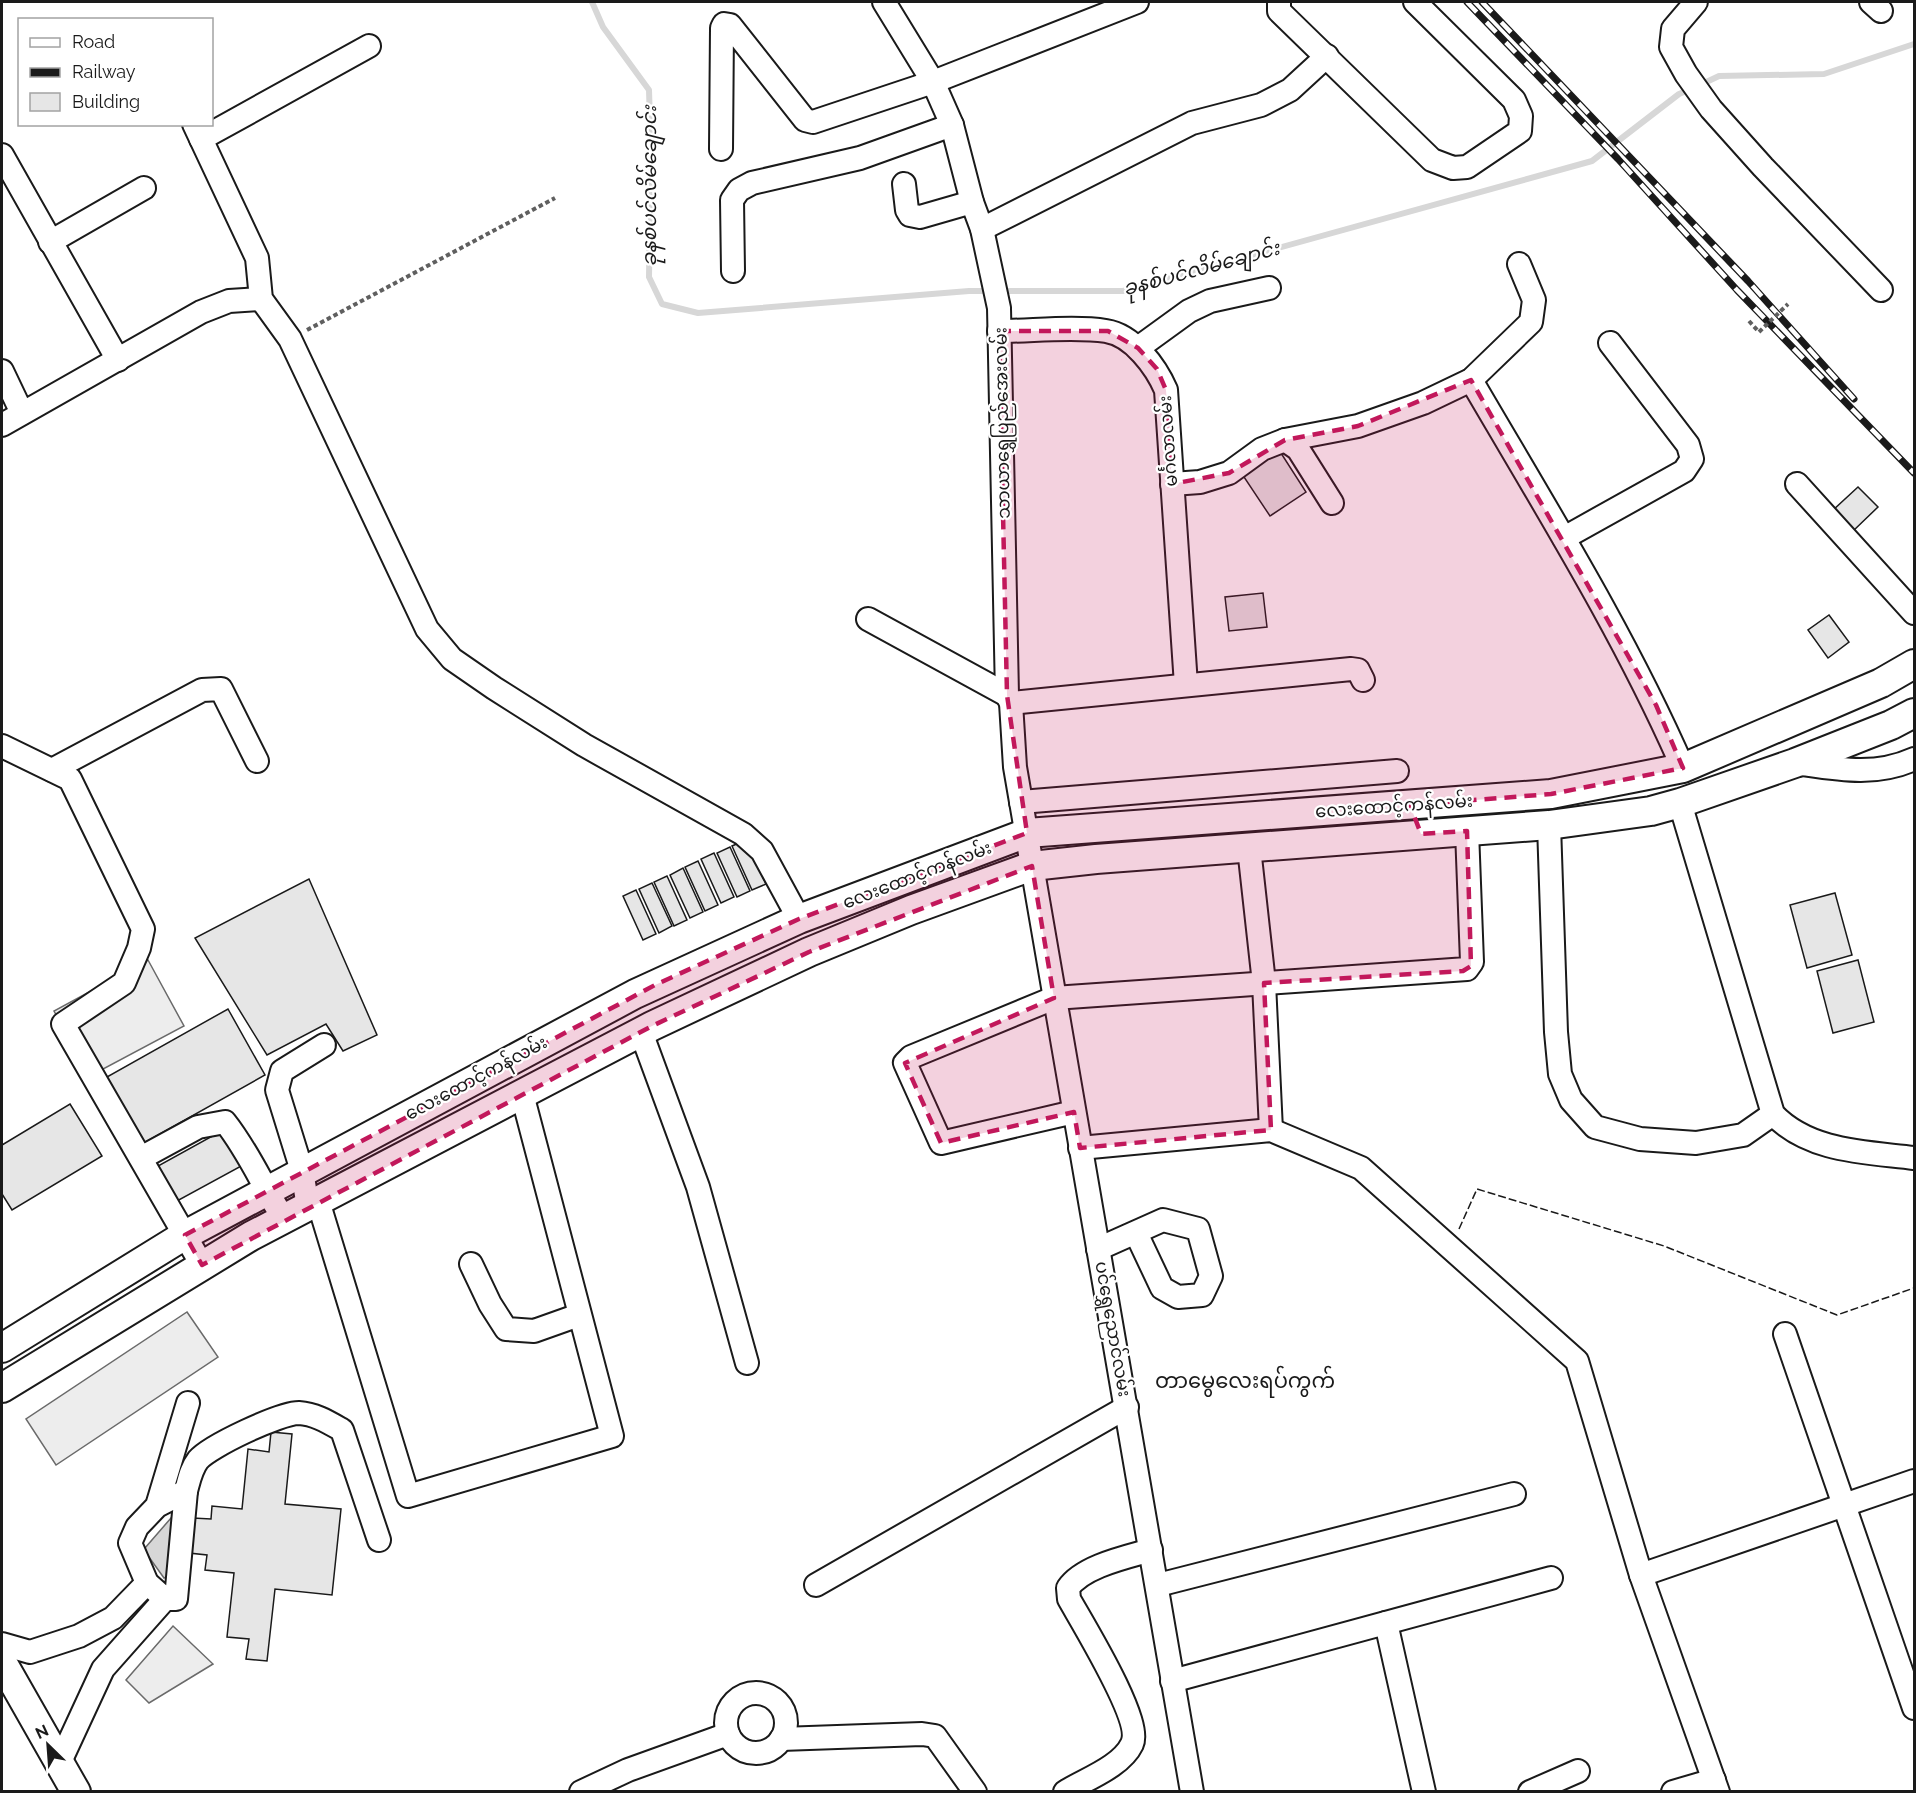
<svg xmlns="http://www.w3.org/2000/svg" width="1916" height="1793" font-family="Raleway,'Noto Sans Myanmar',sans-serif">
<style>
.built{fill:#ededed;stroke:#6a6a6a;stroke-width:1.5}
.water{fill:#d7d7d7;stroke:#6a6a6a;stroke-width:1.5}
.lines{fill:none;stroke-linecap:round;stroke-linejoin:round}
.stream{stroke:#d7d7d7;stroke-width:6}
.building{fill:#e6e6e6;stroke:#1a1a1a;stroke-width:1.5}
.minor-casing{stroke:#1a1a1a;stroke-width:26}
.major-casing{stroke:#1a1a1a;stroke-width:32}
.path{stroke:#5f5f5f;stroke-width:4;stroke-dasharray:4.5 3;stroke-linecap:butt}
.minor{stroke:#fff;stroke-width:22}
.major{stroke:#fff;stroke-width:28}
.rail-casing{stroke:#1a1a1a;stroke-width:7}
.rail{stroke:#fff;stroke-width:4.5;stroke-dasharray:14;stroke-linecap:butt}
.path-bridge{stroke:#5f5f5f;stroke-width:4;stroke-dasharray:4.5 3;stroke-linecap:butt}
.fence{stroke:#1a1a1a;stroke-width:1.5;stroke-dasharray:8 3;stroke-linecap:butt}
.marked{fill:#c2185b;fill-opacity:0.2;stroke:#c2185b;stroke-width:4.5;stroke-dasharray:12 8;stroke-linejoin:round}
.labels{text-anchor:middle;stroke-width:4.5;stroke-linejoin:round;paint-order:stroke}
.street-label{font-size:18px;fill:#1a1a1a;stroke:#fff}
.water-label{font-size:20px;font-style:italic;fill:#1a1a1a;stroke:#fff}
.quarter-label{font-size:21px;fill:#1a1a1a;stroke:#fff}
</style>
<rect width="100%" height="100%" fill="#fff"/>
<g class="built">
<path d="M148,960l36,66 -94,50 -36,-65z"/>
<path d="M187,1312l31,45 -162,108 -30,-46z"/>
<path d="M173,1626l40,38 -64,39 -23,-23z"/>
</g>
<path class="water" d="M171,1518l4,3 -6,55 -5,2 -18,-25 -1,-5z"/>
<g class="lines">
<g class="stream">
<path d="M592,2l11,25 46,63 2,64 -2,123 13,27 36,9 271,-22h154l469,-130 87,-67 12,-5"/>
<path d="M1700,85l19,-9 105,-2 90,-30"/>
</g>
</g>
<g class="building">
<path d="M1279,450l27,42 -36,24 -28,-42z"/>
<path d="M1858,487l20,20 -26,25 -20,-21z"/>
<path d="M1263,593l4,34 -38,4 -4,-34z"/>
<path d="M1829,615l20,27 -21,16 -20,-28z"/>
<path d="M746,840l20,44 -14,6 -20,-44z"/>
<path d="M730,847l20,44 -13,6 -20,-44z"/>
<path d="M714,853l20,44 -13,6 -20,-44z"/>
<path d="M698,861l20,44 -13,6 -20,-44z"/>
<path d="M683,868l20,44 -13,6 -20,-43z"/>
<path d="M667,876l20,44 -13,6 -20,-44z"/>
<path d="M309,879l68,156 -34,16 -17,-27 -59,31 -72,-117z"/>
<path d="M652,883l20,43 -13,7 -20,-44z"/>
<path d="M636,890l20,44 -13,6 -20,-44z"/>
<path d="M1835,893l17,62 -45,13 -17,-63z"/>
<path d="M1858,960l16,62 -41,11 -16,-62z"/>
<path d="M228,1009l37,66 -130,73 -37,-66z"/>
<path d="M70,1104l32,52 -90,54 -10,-16v-49z"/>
<path d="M225,1129l20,35 -68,37 -19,-35z"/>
<path d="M271,1432l21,2 -7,70 56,5 -9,86 -57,-6 -8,72 -21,-2 3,-20 -22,-2 7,-64 -29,-3 2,-15 -18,-2 4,-35 18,1 1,-13 30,3 6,-60 21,3z"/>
</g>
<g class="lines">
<defs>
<g id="minor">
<path d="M884,2l49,80 19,43 20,77 10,27 17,79 8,387 4,8 4,64 177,1025"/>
<path d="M1279,2v9l153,149 21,8 14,-1 53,-36 1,-15 -7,-16 -99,-98"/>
<path d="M1696,2l-23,27 -2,18 15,27 25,35 52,58 118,123"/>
<path d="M1871,2l10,9"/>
<path d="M194,124l63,134 4,41 29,40 137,290 25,30 42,29 90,57 159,89 19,17 37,68"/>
<path d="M201,139l168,-93"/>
<path d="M721,149l1,-121 2,-4 6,1 75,95 8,2 120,-40 204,-80"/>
<path d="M2,155l116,205"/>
<path d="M904,184l3,26 3,5 10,2 52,-15"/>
<path d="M982,229l210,-106 69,-18 29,-15 37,-34"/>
<path d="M50,242l94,-54"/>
<path d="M733,271l-1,-71 7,-10 13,-7 108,-25 92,-33"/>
<path d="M999,331c33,0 76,-5 107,0 27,4 50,36 60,59l20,295"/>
<path d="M1138,348l51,-37 21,-10 59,-13"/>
<path d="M2,371l20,42"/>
<path d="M1471,380c74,127 153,253 212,388"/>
<path d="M2,425l199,-113 28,-11 32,-2"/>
<path d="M1285,440l13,9 34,54"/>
<path d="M1172,484l28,-2 29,-9 33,-24 23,-9 73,-14 65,-23 48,-23 60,-58 3,-22 -15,-36"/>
<path d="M1797,484l117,129"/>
<path d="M1564,538l120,-67 8,-12 -4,-14 -78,-102"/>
<path d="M868,619l139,76"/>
<path d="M1011,703l340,-34 7,1 5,10"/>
<path d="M2,746l68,33 73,150 -4,19 -15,35 -61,41 139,241"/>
<path d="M1795,763c42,6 79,14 119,-4"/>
<path d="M52,770l150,-80 19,-1 36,72"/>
<path d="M1021,802l376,-31"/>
<path d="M1680,803l93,311c36,38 93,38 141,44"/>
<path d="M1549,825l7,207 4,42 11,26 24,27 45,12 56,4 47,-8 30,-21"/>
<path d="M1249,848l15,135 7,147"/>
<path d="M641,1032l57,155 49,176"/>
<path d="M1074,1112l-133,31 -36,-80 6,-6 143,-59 413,-29 5,-7 -5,-131"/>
<path d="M1080,1148l191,-18 90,38 216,193 64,214 77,217"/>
<path d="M141,1158l57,-31 27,-5c24,30 38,65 59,97"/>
<path d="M318,1201l90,295 204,-60 -90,-342"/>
<path d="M308,1207l-6,-36 -25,-81 5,-19 42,-26"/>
<path d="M1098,1249l65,-29 35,9 13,47 -9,19 -24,2 -16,-9 -26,-55"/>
<path d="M471,1264l19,40 16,25 28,2 45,-16"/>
<path d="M1785,1334l129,374"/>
<path d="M186,1491c3,-11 5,-22 12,-31 12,-14 82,-47 101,-47 16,1 29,9 43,17l37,110"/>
<path d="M157,1506l29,-15 -10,108h-11l-18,-16 -17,-40 7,-16 20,-21 31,-103"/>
<path d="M1641,1575l273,-94"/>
<path d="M816,1585l311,-178"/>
<path d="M1158,1585l356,-91"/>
<path d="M1386,1623l38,169"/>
<path d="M2,1644l28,8 49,-16 34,-18 34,-35"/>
<path d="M1172,1681l379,-103"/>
<circle cx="756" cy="1723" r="30"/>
<path d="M781,1739l141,-5 13,2 40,56"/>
<path d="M59,1764l44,-95 62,-70"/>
<path d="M581,1792l47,-22 100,-36"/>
<path d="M1065,1792c21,-13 56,-25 67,-48 11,-23 -49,-120 -63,-145l-1,-11c15,-22 59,-31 83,-38"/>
<path d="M1530,1792l48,-21"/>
<path d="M1673,1792l41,-12"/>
</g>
<g id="major">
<path d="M2,1348l183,-113 450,-241 164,-75 228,-86 524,-39 132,-26 198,-85 33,-19"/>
<path d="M2,1388l249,-152 401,-210 157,-74 102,-42 121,-44 64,-7 453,-34 102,-14 29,-8 115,-40 96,-38 23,-12"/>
<path d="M2,1662l74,130"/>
</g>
</defs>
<use href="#minor" class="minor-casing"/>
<use href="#major" class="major-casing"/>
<g class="path">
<path d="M1749,321l10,11"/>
<path d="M307,330l248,-132"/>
</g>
<use href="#minor" class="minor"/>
<use href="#major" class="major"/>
<defs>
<g id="rail">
<path d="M1467,2l151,157 119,131 177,183"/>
<path d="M1482,2l266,279 106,118"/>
</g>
</defs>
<use href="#rail" class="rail-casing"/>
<use href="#rail" class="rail"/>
<path class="path-bridge" d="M1759,332l29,-28"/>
<path class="fence" d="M1459,1229l18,-40 187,57 173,69 77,-27"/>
</g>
<path class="marked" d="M999,331h109l30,17 19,21 9,21 6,94 57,-11 56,-33 73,-14 113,-46 185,325 27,63 -132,26 -141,11 11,29 46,-3 4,135 -8,5 -199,12 7,147 -191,18 -6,-36 -133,31 -36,-80 149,-65 -22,-132 -223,86 -157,74 -450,239 -17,-30 470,-250 144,-66 228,-86 -20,-138z"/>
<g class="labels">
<g class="street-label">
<text transform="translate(1002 423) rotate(-91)" y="6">သာယာရွှေပြည်အေးလမ်း</text>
<text transform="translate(1168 441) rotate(-94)" y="6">မင်္ဂလာလမ်း</text>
<text transform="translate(1394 806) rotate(-4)" y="6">လေးထောင့်ကန်လမ်း</text>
<text transform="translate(917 875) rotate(-21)" y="6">လေးထောင့်ကန်လမ်း</text>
<text transform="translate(476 1078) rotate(-28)" y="6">လေးထောင့်ကန်လမ်း</text>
<text transform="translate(1113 1329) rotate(80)" y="6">ပင်ရွှေညောင်လမ်း</text>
</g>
<g class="water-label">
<text transform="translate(649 186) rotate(-90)" y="7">ခုနစ်ပင်လိမ်ချောင်း</text>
<text transform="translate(1201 268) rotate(-15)" y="7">ခုနစ်ပင်လိမ်ချောင်း</text>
</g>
<g class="quarter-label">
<text x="1245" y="1388">တာမွေလေးရပ်ကွက်</text>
</g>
</g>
<rect width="1916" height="1793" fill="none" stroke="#1a1a1a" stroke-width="6"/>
<rect x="18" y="18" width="195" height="108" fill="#ffffff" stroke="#a3a3a3" stroke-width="1.5"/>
<rect x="30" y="38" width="30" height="9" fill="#ffffff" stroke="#a3a3a3" stroke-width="1.5"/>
<text x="72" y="48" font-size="18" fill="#1a1a1a">Road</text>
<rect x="30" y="68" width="30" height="9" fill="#1a1a1a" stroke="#a3a3a3" stroke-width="1.5"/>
<text x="72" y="78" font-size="18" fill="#1a1a1a">Railway</text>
<rect x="30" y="93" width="30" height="18" fill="#e6e6e6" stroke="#a3a3a3" stroke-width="1.5"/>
<text x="72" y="108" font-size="18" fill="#1a1a1a">Building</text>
<g transform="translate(48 1745) rotate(335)" stroke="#ffffff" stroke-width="4.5" paint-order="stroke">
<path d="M0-4.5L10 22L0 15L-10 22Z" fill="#1a1a1a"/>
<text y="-9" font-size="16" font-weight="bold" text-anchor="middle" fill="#1a1a1a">N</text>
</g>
</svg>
